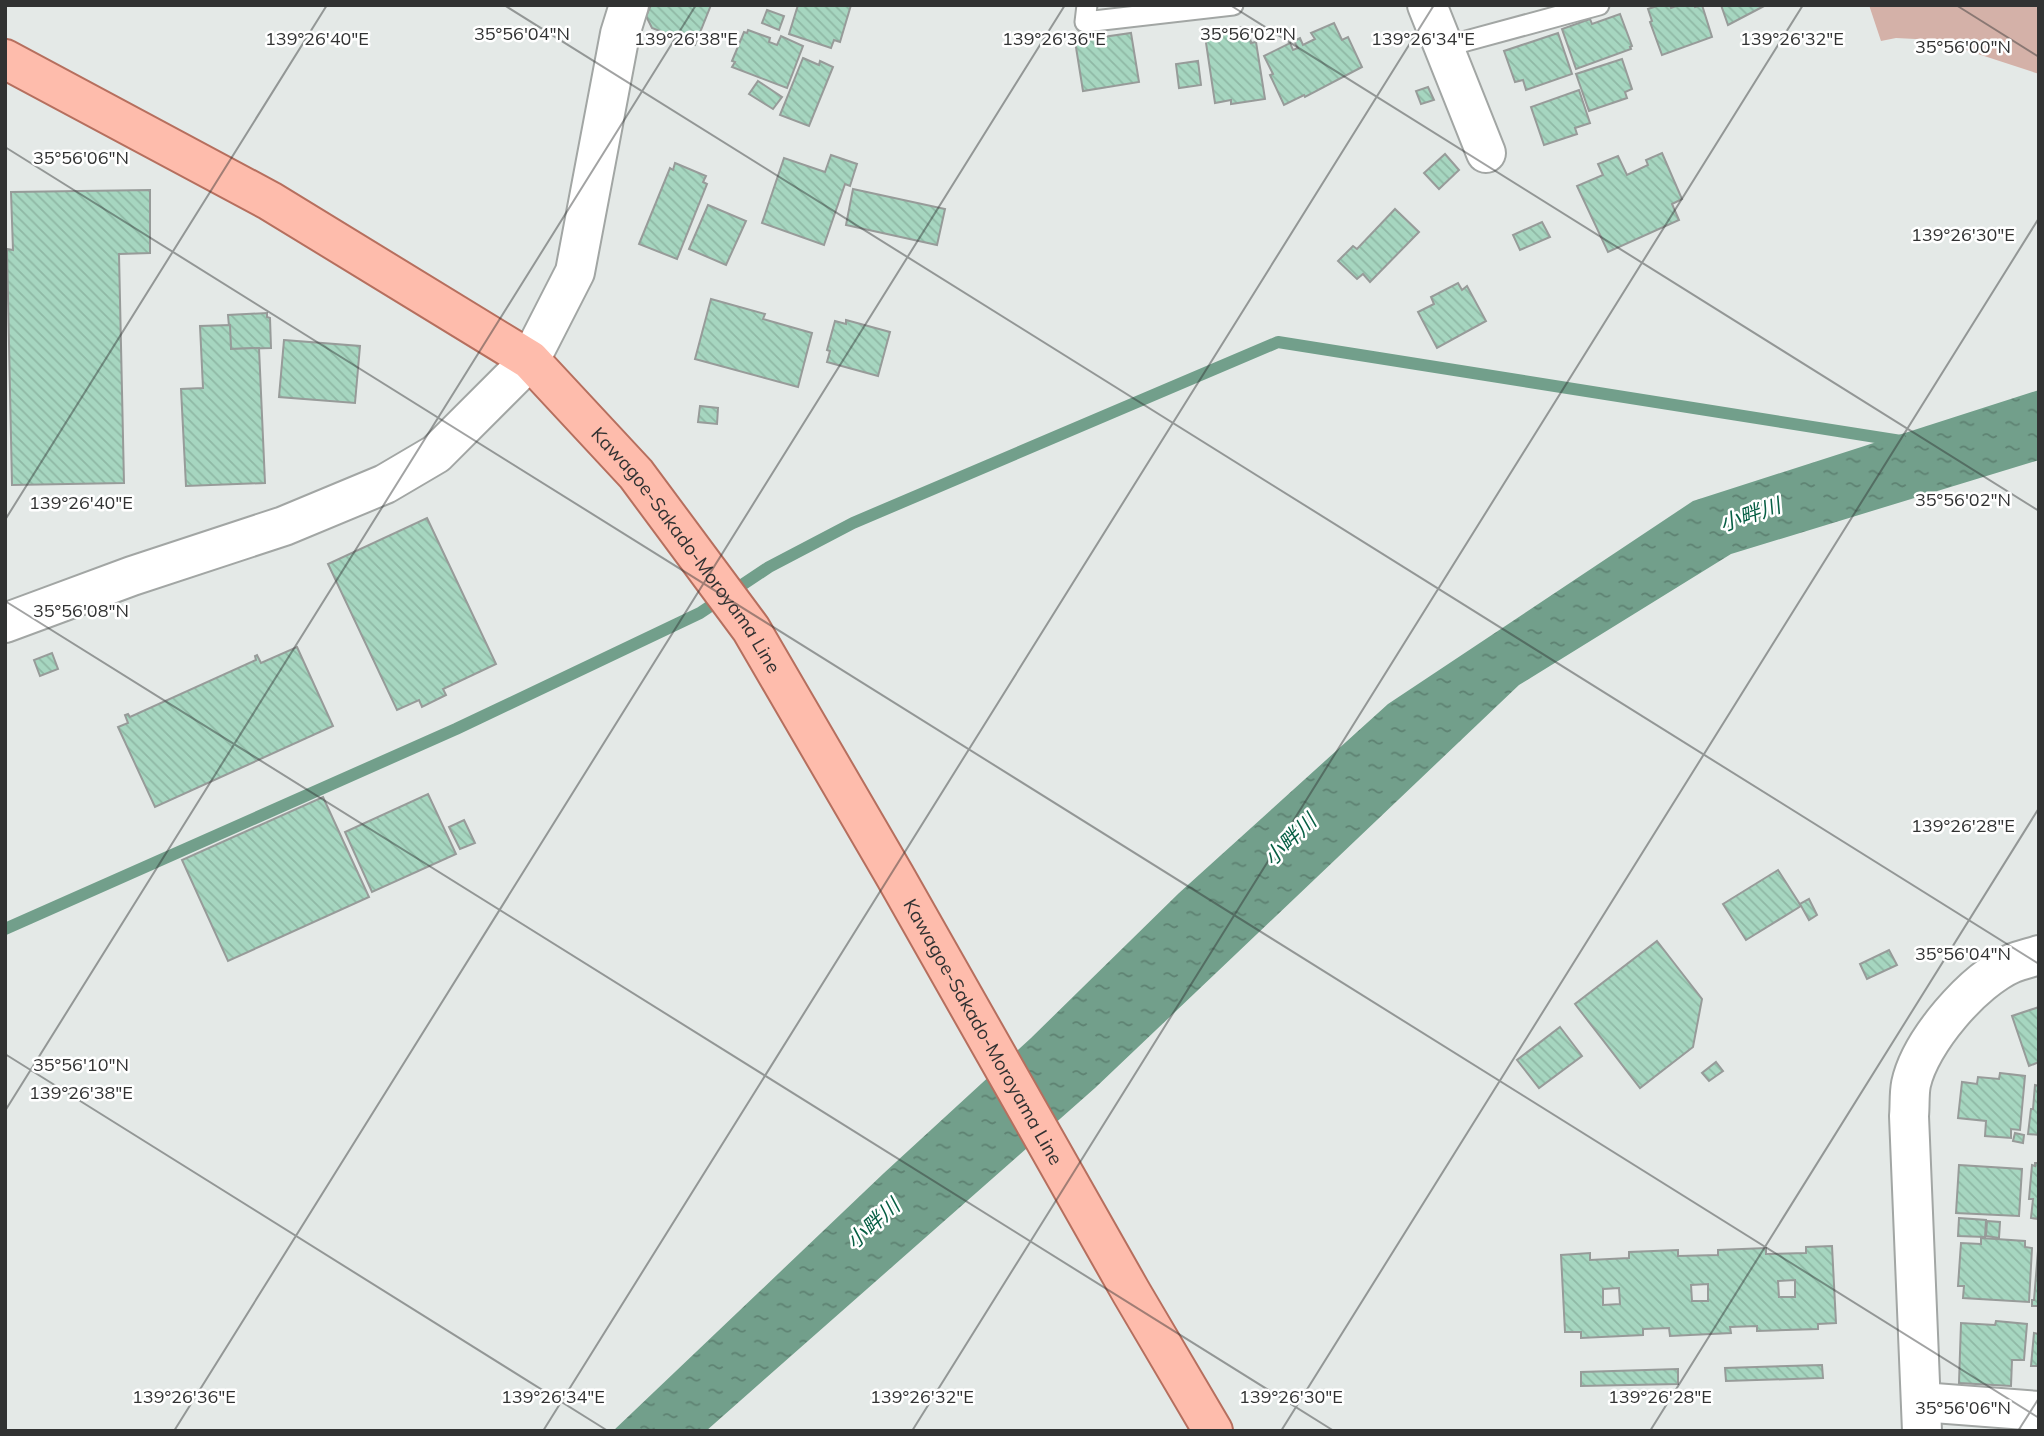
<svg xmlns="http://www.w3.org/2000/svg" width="2044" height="1436" font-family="Mulish,'Noto Sans JP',sans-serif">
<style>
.park{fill:#d4b1a8}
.water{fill:url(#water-ripples)}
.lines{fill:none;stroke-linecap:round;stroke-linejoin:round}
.stream{stroke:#729f8b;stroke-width:12}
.building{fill:url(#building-back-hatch);stroke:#979b99;stroke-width:2;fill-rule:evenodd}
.service-casing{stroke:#a2a6a4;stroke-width:23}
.minor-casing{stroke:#a2a6a4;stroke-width:42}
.tertiary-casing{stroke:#a2a6a4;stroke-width:42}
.primary-casing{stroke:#b66f5e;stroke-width:42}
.service{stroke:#fff;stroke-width:19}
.minor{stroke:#fff;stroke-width:38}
.tertiary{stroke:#fff;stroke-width:38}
.primary{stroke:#febcac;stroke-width:38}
.ticks{fill:none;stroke:#313232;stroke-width:2;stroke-opacity:0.45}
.labels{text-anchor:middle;stroke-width:5;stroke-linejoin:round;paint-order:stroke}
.street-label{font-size:19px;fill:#313232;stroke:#fff}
.water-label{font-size:21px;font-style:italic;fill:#075f44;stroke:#fff}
.ticks-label{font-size:18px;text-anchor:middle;fill:#313232;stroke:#fff;stroke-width:5;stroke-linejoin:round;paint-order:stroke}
</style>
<defs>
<pattern id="water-ripples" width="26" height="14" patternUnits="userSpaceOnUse" patternTransform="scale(1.75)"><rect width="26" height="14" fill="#729f8b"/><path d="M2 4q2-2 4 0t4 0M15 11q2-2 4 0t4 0" fill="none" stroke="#5e8272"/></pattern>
<pattern id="building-back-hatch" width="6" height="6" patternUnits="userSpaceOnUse" patternTransform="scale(1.75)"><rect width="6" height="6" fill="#a6d6c0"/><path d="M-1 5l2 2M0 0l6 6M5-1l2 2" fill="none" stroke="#8fb8a5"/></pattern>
</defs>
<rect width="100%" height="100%" fill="#e4e9e7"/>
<path class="park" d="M1869,5h170v69l-104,-34 -39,-2 -15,3z"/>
<path class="water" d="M2039,390v70l-308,94 -212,131 -424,403 -389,343h-93l271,-258 147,-135 148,-145 209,-189 305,-203z"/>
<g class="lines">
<path class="stream" d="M5,929l451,-200 244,-116 69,-46 84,-44 425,-181 623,99"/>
</g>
<g class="building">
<path d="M651,5h60l-16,40 -43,-17 -6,-12z"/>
<path d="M798,5h53l-11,37 -6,-2 -3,8 -42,-14z"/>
<path d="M1660,5h10l1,3 8,-3h15l1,2 7,-2 10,32 -50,18 -12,-33 2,-1 -4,-12z"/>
<path d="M1721,5h45l-38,20z"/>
<path d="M767,10l17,6 -5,14 -17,-7z"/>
<path d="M1620,14l12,32 -2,1 1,2 -55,20 -14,-40 28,-10 2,5z"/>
<path d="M1334,23l8,17 6,-3 14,30 -57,30 -1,-2 -20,10 -14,-30 3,-1 -9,-18 26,-13 3,7 5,-2 -4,-7 6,-3 3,7 12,-6 -4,-6z"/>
<path d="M1245,27l1,5h3l2,11 5,-1 9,57 -34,5v-4l-16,3 -10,-67 29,-4 -1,-4z"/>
<path d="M748,30l22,8 -1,4 8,3 4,-9 22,10 -16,42 -55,-21 3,-5 -3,-1 12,-29 3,1z"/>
<path d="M1131,33l8,49 -56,9 -8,-50z"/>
<path d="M1558,33l14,41 -46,16 -3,-10 -8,2 -11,-31z"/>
<path d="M803,58l16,7 1,-4 13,6 -24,59 -29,-11z"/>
<path d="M1622,59l10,30 -7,3 2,6 -38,13 -13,-37z"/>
<path d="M1198,61l3,24 -22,3 -3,-24z"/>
<path d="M758,81l24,16 -9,12 -24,-15z"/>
<path d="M1428,87l6,13 -13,4 -5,-13z"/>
<path d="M1579,90l11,33 -15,5 2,6 -33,11 -13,-38z"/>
<path d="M1662,153l20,46 -10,5 7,16 -71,32 -31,-66 26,-11 -5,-11 20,-8 9,19 21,-10 -2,-5z"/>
<path d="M1445,154l14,16 -20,19 -15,-16z"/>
<path d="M831,155l26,9 -7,22 -5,-2 -21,61 -62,-22 22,-65 41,14z"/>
<path d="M675,163l31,13 -3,6 4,2 -30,75 -38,-15 31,-76 3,2z"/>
<path d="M853,189l92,20 -8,36 -91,-20z"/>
<path d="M150,190v63l-31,1 5,229 -112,2 -5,-236 6,1 -2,-58z"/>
<path d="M708,205l38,16 -20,44 -37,-16z"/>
<path d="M1395,209l24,23 -49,50 -7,-8 -6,5 -19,-18 15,-15 4,3z"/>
<path d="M1542,222l8,15 -30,13 -7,-15z"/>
<path d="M1458,283l4,7 5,-4 19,35 -49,27 -19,-36 16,-8 -3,-7z"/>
<path d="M711,299l54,15 -2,5 49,14 -14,54 -103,-28z"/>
<path d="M267,313v4l3,1 1,30 -40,1 -3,-34z"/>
<path d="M846,320l44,12 -12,44 -51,-14 3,-11 -3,-1 8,-29 11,3z"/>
<path d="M230,325l1,24 28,-1 6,135 -79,3 -5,-97 22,-1 -3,-62z"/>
<path d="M284,340l76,6 -5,57 -76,-6z"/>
<path d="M700,406l18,2 -1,16 -19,-2z"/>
<path d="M427,518l69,146 -53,25 3,6 -24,12 -3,-7 -22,10 -69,-146z"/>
<path d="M297,647l36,79 -178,81 -37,-80 10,-4 -3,-8 3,-1 2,3 126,-57 -1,-4 2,-1 4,8z"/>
<path d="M52,653l6,16 -18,7 -6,-16z"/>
<path d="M428,794l28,60 -84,38 -27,-60z"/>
<path d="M323,797l46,100 -141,64 -46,-101z"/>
<path d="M464,820l11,23 -15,6 -11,-22z"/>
<path d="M1778,870l23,36 -55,34 -23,-36z"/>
<path d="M1809,899l8,16 -8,5 -9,-16z"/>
<path d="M1657,941l45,58 -9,48 -53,41 -65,-84z"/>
<path d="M1889,950l8,15 -30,14 -7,-15z"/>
<path d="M2039,1007v55l-10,4 -17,-50z"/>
<path d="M1560,1027l22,29 -43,32 -22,-28z"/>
<path d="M1716,1062l7,9 -14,10 -7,-8z"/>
<path d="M2000,1073l25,3 -5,54 -9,-1v9l-26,-2 1,-15 -28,-3 4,-36 15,2 1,-7 21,2z"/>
<path d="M2035,1085l4,1v49l-11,-1 3,-25h2z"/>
<path d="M2015,1133l9,2 -1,8 -10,-2z"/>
<path d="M2035,1163h4v56l-8,-1 2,-19h-4l3,-34 3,1z"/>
<path d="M1959,1165l63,4 -3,47 -63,-3z"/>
<path d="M1959,1218l27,2 -1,17 -27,-1z"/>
<path d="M1987,1221l13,1 -1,16 -13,-2z"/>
<path d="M1981,1238l44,3v6l7,1 -3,54 -66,-4 1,-12h-6l3,-43 20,1z"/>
<path d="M1832,1246l4,77 -18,1v5l-61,2v-5l-27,1 1,6 -61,3 -1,-8 -26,1v6l-62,3v-6h-16l-4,-77 29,-2v7l39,-2v-6l49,-2v6l40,-1v-5l48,-2v6l40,-1v-6zM1795,1280v17h-16l-1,-16zM1708,1284v17h-16l-1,-16zM1619,1288l1,16 -17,1v-16z"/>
<path d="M2038,1251h1v55h-7v-6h2z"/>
<path d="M1996,1321l31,3 -3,36h-12l-1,26 -52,-3 2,-60 34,2z"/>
<path d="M2034,1333l5,1v32h-8z"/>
<path d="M1822,1365l1,13 -97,3 -1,-13z"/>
<path d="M1678,1369v15l-97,2v-14z"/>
</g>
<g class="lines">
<defs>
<g id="service">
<path d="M1087,5l-2,17 148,-17"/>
<path d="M1444,47l155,-42"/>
</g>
<g id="minor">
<path d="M1427,5l59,148"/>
<path d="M530,360l45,-88 45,-238 9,-29"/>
<path d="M1921,1402l118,9"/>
<path d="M1922,1431l-13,-315c1,-10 0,-22 2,-32 9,-42 62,-104 102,-121 8,-3 17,-5 26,-8"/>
</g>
<path id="tertiary" d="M5,623l127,-47 152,-50 101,-42 51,-30 94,-94"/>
<g id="primary">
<path id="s1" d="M5,59l265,142 260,159 106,114 115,155 144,247 236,416 82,139"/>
</g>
</defs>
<use href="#service" class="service-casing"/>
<use href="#minor" class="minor-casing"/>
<use href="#tertiary" class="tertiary-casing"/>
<use href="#primary" class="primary-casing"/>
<use href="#service" class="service"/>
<use href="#minor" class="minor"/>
<use href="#tertiary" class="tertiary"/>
<use href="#primary" class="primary"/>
</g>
<path class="ticks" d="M504,5l1535,959M1230,5l809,506M1956,5l83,52M5,147l2034,1271M5,520l322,-515M5,601l1329,830M5,1054l603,377M5,1111l691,-1106M174,1431l891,-1426M543,1431l891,-1426M912,1431l891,-1426M1281,1431l758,-1213M1650,1431l389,-623M2018,1431l21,-33"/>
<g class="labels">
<g class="street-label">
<text dy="7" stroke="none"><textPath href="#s1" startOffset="852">Kawagoe-Sakado-Moroyama Line</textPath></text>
<text dy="7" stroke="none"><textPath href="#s1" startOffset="1419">Kawagoe-Sakado-Moroyama Line</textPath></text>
</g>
<g class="water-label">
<text transform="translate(1750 515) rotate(-19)" y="7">小畔川</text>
<text transform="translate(1290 840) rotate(-44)" y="7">小畔川</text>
<text transform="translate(873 1224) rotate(-42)" y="7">小畔川</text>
</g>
</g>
<g class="ticks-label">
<text x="522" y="40">35°56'04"N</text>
<text x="1248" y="40">35°56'02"N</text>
<text x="317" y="45">139°26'40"E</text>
<text x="686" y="45">139°26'38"E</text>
<text x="1054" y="45">139°26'36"E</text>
<text x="1423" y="45">139°26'34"E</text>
<text x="1792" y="45">139°26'32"E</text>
<text x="1963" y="53">35°56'00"N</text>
<text x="81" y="164">35°56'06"N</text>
<text x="1963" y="241">139°26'30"E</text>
<text x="1963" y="506">35°56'02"N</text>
<text x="81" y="509">139°26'40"E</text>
<text x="81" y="617">35°56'08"N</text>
<text x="1963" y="832">139°26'28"E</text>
<text x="1963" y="960">35°56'04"N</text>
<text x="81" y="1071">35°56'10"N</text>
<text x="81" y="1099">139°26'38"E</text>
<text x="184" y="1403">139°26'36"E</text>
<text x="553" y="1403">139°26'34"E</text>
<text x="922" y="1403">139°26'32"E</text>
<text x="1291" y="1403">139°26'30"E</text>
<text x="1660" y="1403">139°26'28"E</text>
<text x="1963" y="1414">35°56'06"N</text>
</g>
<rect width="2044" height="1436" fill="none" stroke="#313232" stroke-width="14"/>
</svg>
